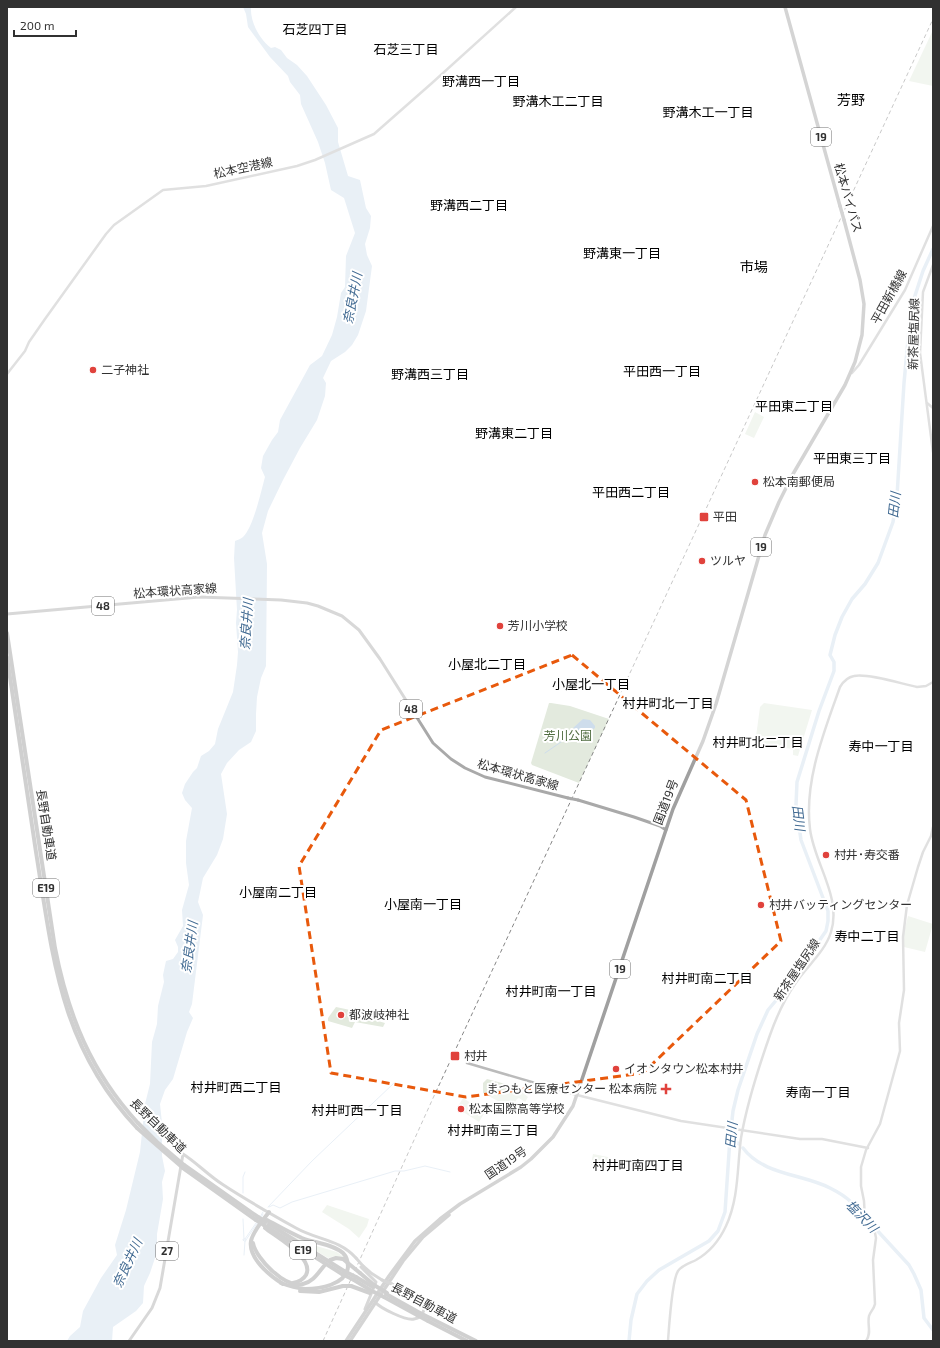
<svg xmlns="http://www.w3.org/2000/svg" width="940" height="1348" font-family="'Exo 2','Noto Sans JP',sans-serif">
<style>
.green{fill:#e3eade}
.water{fill:#ceddec}
.lines{fill:none;stroke-linecap:round;stroke-linejoin:round}
.stream{stroke:#ceddec;stroke-width:1}
.river{stroke:#ceddec;stroke-width:3.5}
.secondary{stroke:#bbb;stroke-width:2.5}
.primary{stroke:#a9a9a9;stroke-width:3}
.trunk{stroke:#a0a0a0;stroke-width:3.5}
.motorway{stroke:#989898;stroke-width:4}
.rail{stroke:#868686;stroke-width:1;stroke-dasharray:4 3;stroke-linecap:butt}
.primary-bridge{stroke:#a9a9a9;stroke-width:3}
.trunk-bridge{stroke:#a0a0a0;stroke-width:3.5}
.motorway-bridge{stroke:#989898;stroke-width:4}
.marked{fill:none;stroke:#e8590c;stroke-width:3;stroke-dasharray:8 5;stroke-linejoin:round}
.poi-dot{fill:#e0423c;stroke:#fff;stroke-width:1.5}
.labels{text-anchor:middle;stroke-width:4;stroke-linejoin:round;paint-order:stroke}
.shield{fill:#fff;stroke:#6f6f6f;stroke-width:1}
.shield-label{font-size:11px;font-weight:bold;fill:#313131}
.street-label{font-size:12px;fill:#313131;stroke:#fff}
.poi-label{font-size:12px;fill:#313131;stroke:#fff;text-anchor:start}
.park-label{font-size:12px;fill:#506c40;stroke:#fff}
.neighbourhood-label{font-size:13px;fill:#000;stroke:#fff}
.water-label{font-size:13px;font-style:italic;fill:#416a92;stroke:#fff}
.quarter-label{font-size:14px;fill:#000;stroke:#fff}
</style>
<rect width="100%" height="100%" fill="#fff"/>
<g class="green">
<path d="M933,30v56l-24,-5z"/>
<path d="M755,412l9,5 -10,21 -9,-4z"/>
<path d="M549,703h2l19,3 39,13 -30,64 -47,-18 -1,-2z"/>
<path d="M764,703l48,7 -14,46 -5,-1v-6l-38,-5 5,-37z"/>
<path d="M908,916l25,8 -8,28 -21,-5v-15z"/>
<path d="M336,1007l19,4 2,4 28,8 -2,4 -28,-5 -3,6 -24,-7v-3z"/>
<path d="M487,1079l30,8 11,10 -3,5 -6,-4 -2,1 -6,9 -28,-15v-10z"/>
<path d="M463,1098l22,14 -6,10 -22,-14z"/>
<path d="M593,1154l15,3 -2,11 -15,-3z"/>
<path d="M327,1205l42,14 -2,7 -8,12 -10,-9 -27,-17z"/>
<path d="M290,1235l23,10 24,7 8,6 -10,-2 -7,2z"/>
</g>
<g class="water">
<path d="M243,7h8c-1,15 8,31 20,41l4,-1 6,3 6,8 10,7 10,11 19,29 12,23v14l10,34 12,4 6,28 5,8 -1,12 -5,16 2,11 5,11 -6,45 -8,24 -6,10 -7,7 -14,9 -8,17 3,5 -1,13 -8,24 -17,28 -17,32 -15,31 -6,22 5,31 -1,102 -5,12 -4,19 -1,17v17l-5,11 -12,8 -12,13 -6,11 6,40 -4,25 -6,16 -14,23 -5,24 5,13 -11,89 -3,8 4,6 -6,14 -14,47 -8,11 -5,14 2,19v33l3,15 -3,11 1,17 -6,35v18l-7,21 -6,13 -1,17 -7,8 -23,16 -1,14h-45l3,-5 10,-9 3,-16 18,-33 16,-23 -2,-10 11,-35 14,-58 5,-48 5,-20 2,-42 5,-18 1,-18 6,-24 -1,-7 3,-14 7,-2 5,-7v-5l-3,-7 8,-14 -1,-16 7,-25 -3,-22v-22l6,-33 -7,-8 -3,-7 3,-9 8,-12 4,-4 4,-12 8,-5 6,-7 3,-15 15,-37 4,-27 1,-13 -2,-29 1,-13 -3,-52 1,-17c2,-1 6,-2 8,-4 10,-9 18,-45 22,-60l-4,-9 2,-12 9,-16 6,-8 2,-12 30,-55 12,-9 10,-21 5,-18 4,-24 4,-6 1,-31 9,-23 -11,-35 -13,-8 -6,-27 -7,-21 -17,-38 -1,-9 -10,-13 -2,-6 -18,-19 -22,-30 -2,-13z"/>
<path d="M583,719l7,1 5,6v2c-6,3 -6,9 -12,11l-4,-2 -1,-5 -5,-4z"/>
</g>
<g class="lines">
<g class="stream">
<path d="M545,753l32,-22"/>
<path d="M243,1193v-16l2,-5"/>
<path d="M268,1207l44,-46 81,-77"/>
<path d="M269,1207l4,-2 7,3 12,-6 103,-31h9l21,-5 25,6"/>
<path d="M260,1217l3,-5"/>
<path d="M261,1218l2,-4"/>
<path d="M243,1219l1,20"/>
<path d="M245,1239l11,-16"/>
<path d="M245,1239l1,2h-2l-1,-1z"/>
<path d="M246,1240l12,-18"/>
<path d="M244,1255l1,-14"/>
</g>
<g class="river">
<path d="M730,1138l9,6"/>
<path d="M743,1148c20,27 60,26 87,40 8,4 15,8 21,14l58,63 5,9 7,16 3,28 9,12"/>
<path d="M629,1341l2,-21 6,-26 10,-13 12,-11 50,-29 9,-10 7,-19 5,-74 3,-27 5,-21 19,-56 11,-24 20,-24 38,-55 2,-10v-10l-27,-71 -5,-35 1,-23 22,-71 15,-40v-9l-4,-7 5,-20 7,-18 10,-18 13,-15 13,-21 15,-41 4,-26 7,-113 7,-75 12,-37 10,-22"/>
</g>
<g class="secondary">
<path d="M933,265l-10,27 -3,61 13,99"/>
<path d="M852,373l7,-8 46,-75 28,-64"/>
<path d="M7,374l18,-23 4,-9 16,-23 61,-85 8,-9 49,-35 43,-4 91,-20 18,-6 59,-26 58,-51 84,-76"/>
<path d="M927,403l6,5"/>
<path d="M467,1063l106,31 108,27 119,18h22l46,9"/>
<path d="M668,1341c1,-14 4,-61 10,-70 4,-6 12,-8 18,-11 14,-8 24,-21 30,-34 13,-28 11,-58 15,-88 6,-35 17,-69 29,-103 6,-17 14,-35 25,-51 11,-17 30,-32 36,-52 11,-35 -17,-69 -21,-103 -6,-48 14,-97 30,-142 3,-5 8,-10 14,-11 14,-3 48,8 63,11l9,-1 7,-4"/>
<path d="M866,1341c6,-8 1,-16 3,-25 1,-4 5,-7 6,-12l-2,-44 3,-22 -1,-5 -10,-14 -1,-18 -3,-15v-19l5,-17 14,-26 20,-73 -1,-28 5,-33 -1,-53 4,-32 11,-38 5,-15 8,-16 2,-9"/>
</g>
<g class="primary">
<path d="M7,614l192,-17 82,3 26,3 11,3 24,10 17,14 21,29 53,84 18,16 14,9 20,9 83,21"/>
<path d="M578,800l56,17 26,9 6,4"/>
<path d="M363,1266l8,7 11,7"/>
<path d="M361,1267l15,15 -11,27"/>
<path d="M375,1302c5,6 31,19 39,17 10,-1 14,-15 6,-21 -7,-7 -19,-10 -28,-14"/>
<path d="M129,1341l23,-33 8,-20 23,-134c14,9 25,21 39,30 24,16 49,30 74,44 21,12 43,11 60,30"/>
</g>
<g class="trunk">
<path d="M785,7l55,199"/>
<path d="M346,1341l43,-65 26,-35 25,-22 20,-15 61,-37 10,-8 22,-22 20,-31 100,-297 30,-68 13,-37 49,-169 14,-33 14,-28 52,-89 10,-23 7,-27 2,-31 -4,-24 -16,-60"/>
<path d="M350,1341l53,-80 20,-24 26,-22"/>
</g>
<g class="motorway">
<path d="M7,633l48,315c13,67 36,124 83,175"/>
<path d="M7,657c10,65 19,130 29,195 17,106 24,194 101,276"/>
<path d="M184,1165l74,52"/>
<path d="M183,1168l73,52"/>
<path d="M269,1212c-6,8 -16,19 -18,29 -3,17 19,35 32,43"/>
<path d="M267,1220c11,6 23,13 35,18 13,5 31,6 41,15 3,3 5,9 5,14 -2,18 -29,22 -43,22 -9,-1 -16,-3 -24,-6"/>
<path d="M269,1224l75,47"/>
<path d="M264,1225l78,49"/>
<path d="M265,1228c11,9 50,30 41,47 -3,5 -8,7 -13,8"/>
<path d="M253,1243c3,16 33,46 50,41 10,-2 15,-11 21,-18"/>
<path d="M330,1260l6,-2 7,1"/>
<path d="M360,1273l14,12"/>
<path d="M356,1277l17,10"/>
<path d="M354,1280l18,11"/>
<path d="M351,1286l19,7"/>
<path d="M300,1291l19,1 24,-6"/>
<path d="M386,1294l34,19"/>
<path d="M384,1297l33,18"/>
<path d="M430,1318l46,23"/>
<path d="M428,1321l39,20"/>
</g>
<path class="rail" d="M323,1341l111,-245 499,-1077"/>
<g class="primary-bridge">
<path d="M568,798l10,2"/>
<path d="M356,1258l7,8"/>
<path d="M382,1280l10,4"/>
</g>
<path class="trunk-bridge" d="M840,206l4,14"/>
<g class="motorway-bridge">
<path d="M138,1123l19,19 27,23"/>
<path d="M137,1128l46,40"/>
<path d="M258,1217l8,5"/>
<path d="M256,1220l8,5"/>
<path d="M343,1259l17,14"/>
<path d="M344,1271l12,6"/>
<path d="M342,1274l12,6"/>
<path d="M374,1285l13,8"/>
<path d="M343,1286h8"/>
<path d="M372,1291l12,6"/>
<path d="M420,1313l10,5"/>
<path d="M417,1315l11,6"/>
</g>
</g>
<path d="M0 0H940V1348H0ZM572,655l174,145 35,141 -138,132 -177,24 -135,-24 -32,-207 82,-136z" fill="#fff" fill-opacity=".55" fill-rule="evenodd"/>
<path class="marked" d="M572,655l174,145 35,141 -138,132 -177,24 -135,-24 -32,-207 82,-136z"/>
<g class="poi-dot">
<circle cx="93" cy="370" r="4"/>
<circle cx="755" cy="482" r="4"/>
<rect x="699" y="512" width="10" height="10" rx="2"/>
<circle cx="702" cy="561" r="4"/>
<circle cx="500" cy="626" r="4"/>
<circle cx="826" cy="855" r="4"/>
<circle cx="761" cy="905" r="4"/>
<circle cx="341" cy="1015" r="4"/>
<rect x="450" y="1051" width="10" height="10" rx="2"/>
<circle cx="616" cy="1069" r="4"/>
<path d="M664 1083h4v4h4v4h-4v4h-4v-4h-4v-4h4z"/>
<circle cx="461" cy="1109" r="4"/>
</g>
<g class="labels">
<g class="shield">
<rect x="811" y="128" width="20" height="18" rx="3"/>
<rect x="751" y="538" width="20" height="18" rx="3"/>
<rect x="92" y="597" width="22" height="18" rx="3"/>
<rect x="400" y="700" width="22" height="18" rx="3"/>
<rect x="33" y="879" width="26" height="18" rx="3"/>
<rect x="610" y="960" width="20" height="18" rx="3"/>
<rect x="290" y="1241" width="26" height="18" rx="3"/>
<rect x="156" y="1242" width="22" height="18" rx="3"/>
</g>
<g class="shield-label">
<text x="821" y="141">19</text>
<text x="761" y="551">19</text>
<text x="103" y="610">48</text>
<text x="411" y="713">48</text>
<text x="46" y="892">E19</text>
<text x="620" y="973">19</text>
<text x="303" y="1254">E19</text>
<text x="167" y="1255">27</text>
</g>
<g class="street-label">
<text transform="translate(243 168) rotate(-12)" y="4">松本空港線</text>
<text transform="translate(848 198) rotate(74)" y="4">松本バイパス</text>
<text transform="translate(889 297) rotate(-61)" y="4">平田新橋線</text>
<text transform="translate(914 334) rotate(-89)" y="4">新茶屋塩尻線</text>
<text transform="translate(175 591) rotate(-4)" y="4">松本環状高家線</text>
<text transform="translate(518 775) rotate(16)" y="4">松本環状高家線</text>
<text transform="translate(666 802) rotate(-69)" y="4">国道19号</text>
<text transform="translate(46 825) rotate(81)" y="4">長野自動車道</text>
<text transform="translate(797 970) rotate(-56)" y="4">新茶屋塩尻線</text>
<text transform="translate(158 1126) rotate(44)" y="4">長野自動車道</text>
<text transform="translate(506 1163) rotate(-34)" y="4">国道19号</text>
<text transform="translate(424 1303) rotate(28)" y="4">長野自動車道</text>
</g>
<g class="poi-label">
<text x="101" y="374">二子神社</text>
<text x="763" y="486">松本南郵便局</text>
<text x="713" y="521">平田</text>
<text x="710" y="565">ツルヤ</text>
<text x="508" y="630">芳川小学校</text>
<text x="834" y="859">村井･寿交番</text>
<text x="769" y="909">村井バッティングセンター</text>
<text x="349" y="1019">都波岐神社</text>
<text x="464" y="1060">村井</text>
<text x="624" y="1073">イオンタウン松本村井</text>
<text x="657" y="1093" text-anchor="end">まつもと医療センター 松本病院</text>
<text x="469" y="1113">松本国際高等学校</text>
</g>
<g class="park-label">
<text x="568" y="740">芳川公園</text>
</g>
<g class="neighbourhood-label">
<text x="315" y="34">石芝四丁目</text>
<text x="406" y="54">石芝三丁目</text>
<text x="481" y="86">野溝西一丁目</text>
<text x="558" y="106">野溝木工二丁目</text>
<text x="708" y="117">野溝木工一丁目</text>
<text x="469" y="210">野溝西二丁目</text>
<text x="622" y="258">野溝東一丁目</text>
<text x="662" y="376">平田西一丁目</text>
<text x="430" y="379">野溝西三丁目</text>
<text x="794" y="411">平田東二丁目</text>
<text x="514" y="438">野溝東二丁目</text>
<text x="852" y="463">平田東三丁目</text>
<text x="631" y="497">平田西二丁目</text>
<text x="487" y="669">小屋北二丁目</text>
<text x="591" y="689">小屋北一丁目</text>
<text x="668" y="708">村井町北一丁目</text>
<text x="758" y="747">村井町北二丁目</text>
<text x="881" y="751">寿中一丁目</text>
<text x="278" y="897">小屋南二丁目</text>
<text x="423" y="909">小屋南一丁目</text>
<text x="867" y="941">寿中二丁目</text>
<text x="707" y="983">村井町南二丁目</text>
<text x="551" y="996">村井町南一丁目</text>
<text x="236" y="1092">村井町西二丁目</text>
<text x="818" y="1097">寿南一丁目</text>
<text x="357" y="1115">村井町西一丁目</text>
<text x="493" y="1135">村井町南三丁目</text>
<text x="638" y="1170">村井町南四丁目</text>
</g>
<g class="water-label">
<text transform="translate(352 298) rotate(-79)" y="5">奈良井川</text>
<text transform="translate(894 505) rotate(-84)" y="5">田川</text>
<text transform="translate(246 624) rotate(-86)" y="5">奈良井川</text>
<text transform="translate(799 818) rotate(83)" y="5">田川</text>
<text transform="translate(189 947) rotate(-82)" y="5">奈良井川</text>
<text transform="translate(731 1135) rotate(-85)" y="5">田川</text>
<text transform="translate(862 1216) rotate(46)" y="5">塩沢川</text>
<text transform="translate(127 1263) rotate(-65)" y="5">奈良井川</text>
</g>
<g class="quarter-label">
<text x="851" y="105">芳野</text>
<text x="754" y="272">市場</text>
</g>
</g>
<rect width="940" height="1348" fill="none" stroke="#313131" stroke-width="16"/>
<path d="M14 30v6h62v-6" fill="none" stroke="#313131" stroke-width="2"/>
<text x="20" y="30" font-size="12" fill="#313131" stroke="#ffffff" stroke-width="3" paint-order="stroke">200 m</text>
</svg>
